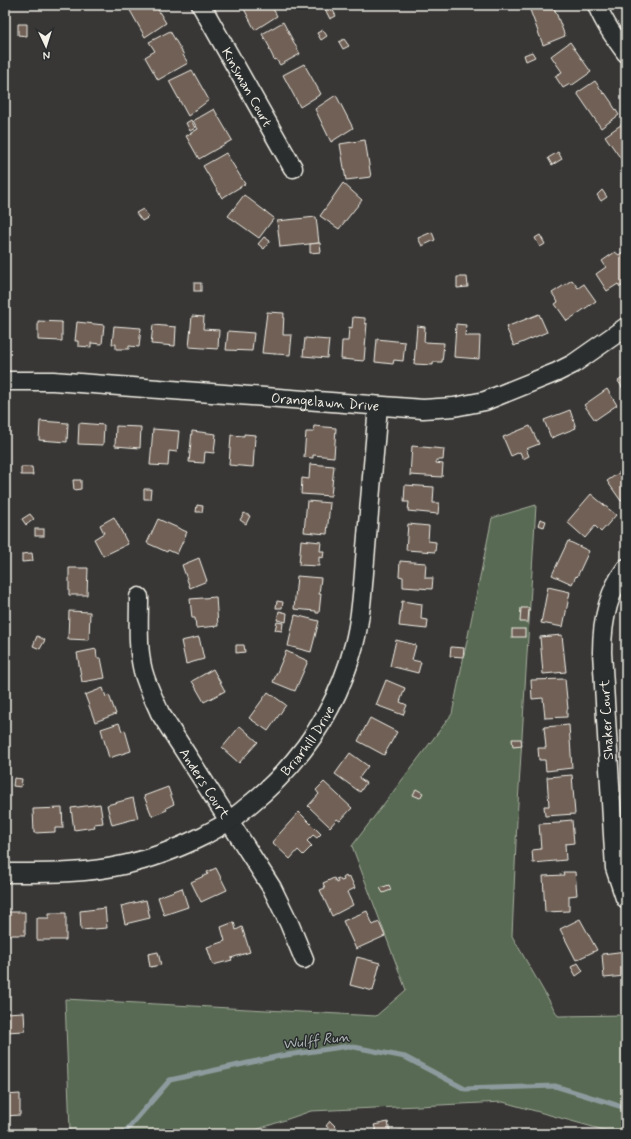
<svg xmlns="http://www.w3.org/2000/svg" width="631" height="1139" font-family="Mynerve,sans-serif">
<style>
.green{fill:#596a53;stroke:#a6ae9e}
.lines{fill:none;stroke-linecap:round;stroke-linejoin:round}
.stream{stroke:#8d9b9e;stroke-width:5}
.building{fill:#706157;stroke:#f4f1e8}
.street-casing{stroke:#f4f1e8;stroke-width:21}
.street{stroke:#2a2d2e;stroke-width:18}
.labels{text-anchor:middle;stroke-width:3;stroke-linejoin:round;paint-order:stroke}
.street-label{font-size:14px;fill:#f4f1e8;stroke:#2a2d2e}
.water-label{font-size:15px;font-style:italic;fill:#b0b7b7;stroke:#2a2d2e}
</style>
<rect width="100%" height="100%" fill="#383736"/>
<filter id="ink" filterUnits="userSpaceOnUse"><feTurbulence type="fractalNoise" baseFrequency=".025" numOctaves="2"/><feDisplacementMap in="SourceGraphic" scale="8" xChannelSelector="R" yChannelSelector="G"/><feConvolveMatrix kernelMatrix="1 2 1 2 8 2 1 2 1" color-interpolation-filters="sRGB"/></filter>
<g filter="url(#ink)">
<path class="green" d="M536,505l-19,315 -5,116 46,80 68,-1v119h-8l-115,-32 -192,9 -67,23h-189l15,-3 -5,-132 311,17 30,-26 -54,-144 100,-132 40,-196z"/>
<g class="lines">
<path class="stream" d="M120,1134l5,-2 45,-52 110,-24 69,-10 56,11 60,32 90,-3 71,22"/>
</g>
<g class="building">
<path d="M127,5h28l11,18 -21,14z"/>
<path d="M242,5h29l6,11 -22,14z"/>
<path d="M323,5h7l6,11 -6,3z"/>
<path d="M543,5h10l12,31 -22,9 -13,-35z"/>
<path d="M283,22l17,32 -20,11 -4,-6 -2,1 -1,-3 -4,-8 1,-1 -8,-14z"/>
<path d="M18,24h9v12l-9,-1z"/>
<path d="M323,30l4,6 -6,4 -4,-7z"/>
<path d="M170,31l14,24h-1l5,8 -30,17 -13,-23 10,-6 -6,-9z"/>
<path d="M344,39l5,7 -6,3 -4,-7z"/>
<path d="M570,42l21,30 -20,14 -1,-2 -7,4 -8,-12 7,-4 -11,-16z"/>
<path d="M532,52l3,5 -9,4 -2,-6z"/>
<path d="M304,64l17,30 -21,13 -17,-32z"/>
<path d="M192,70l17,30 -21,16 -19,-35z"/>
<path d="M595,81l9,13 1,-1 7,10v1l7,11 -18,13 -24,-35z"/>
<path d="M336,95l17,33 -22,14 -16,-33z"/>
<path d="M214,109l18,31 -33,19 -13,-23 12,-7 -5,-8z"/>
<path d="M191,120l4,8 -5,3 -4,-8z"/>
<path d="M625,122l1,2v42l-21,-30z"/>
<path d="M365,140l6,37 -25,3 -6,-36z"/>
<path d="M558,152l4,7 -10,6 -4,-7z"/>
<path d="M226,153l19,31 -23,14 -19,-32z"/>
<path d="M343,183l19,17 -23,29 -19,-13z"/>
<path d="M602,190l5,7 -6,4 -4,-6z"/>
<path d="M244,195l30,23 -15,20 -31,-22z"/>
<path d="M143,209l6,8 -7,4 -6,-8z"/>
<path d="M316,217l3,26 -39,4 -3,-26z"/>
<path d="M432,232l3,8 -13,6 -4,-8z"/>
<path d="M540,235l5,9 -5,3 -5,-9z"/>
<path d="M264,237l6,4 -6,8 -6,-5z"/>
<path d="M320,243l1,9 -11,1v-9z"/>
<path d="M624,251l2,3v29l-6,4 -2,-3 -11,7 -11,-17 10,-7 -4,-6 13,-9 4,3z"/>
<path d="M457,277h10l1,10 -11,1z"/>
<path d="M572,280l6,8 6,-4 12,17 -29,20 -12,-17 3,-2 -6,-9z"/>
<rect x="194" y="283" width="7" height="8"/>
<path d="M267,312l17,1 -1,22h9l-2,20 -28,-2z"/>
<path d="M539,314l8,18 -33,14 -8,-19z"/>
<path d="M192,316l12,1 -1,12 16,1 -1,19 -29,-2z"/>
<path d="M353,317l12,1v6l2,-1 -3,38 -23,-2 1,-18h6l1,-14 3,1z"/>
<path d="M38,321l24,1v19l-24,-1z"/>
<path d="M77,322l27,3 -2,19 -11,-1v4l-13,-1v-5h-3z"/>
<path d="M456,324l10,1 -1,11h15l-1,23 -25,-2z"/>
<path d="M153,325l23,2 -1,19 -24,-2z"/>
<path d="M114,326l27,2 -2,19 -10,-1v3h-13v-5h-4z"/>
<path d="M417,326l8,1 -1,15 20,1 -2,19h-9v3l-19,-1z"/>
<path d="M228,331l26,2 -2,18 -26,-1z"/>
<path d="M305,338l24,2 -2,18 -24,-2z"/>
<path d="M377,339l28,3 -2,19 -9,-1 -1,4 -18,-2z"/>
<path d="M626,376v17l-8,-12z"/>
<path d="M607,389l10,16 -22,15 -11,-15z"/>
<path d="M570,410l6,18 -25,10 -7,-18z"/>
<path d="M40,421l28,2 -1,19 -28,-2z"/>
<path d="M79,423l25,2 -1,20 -25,-1z"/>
<path d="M116,426l25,1 -1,21 -25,-2z"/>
<path d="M314,426l22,2 -2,29 -21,-2v3l-9,-1 2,-25h7z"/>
<path d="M530,426l9,18 -13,5 3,7 -6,3 -3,-7 -9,4 -8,-19z"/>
<path d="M153,429l26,2 -2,21 -8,-1 -1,15 -18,-1z"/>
<path d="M192,431l24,3 -2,19 -9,-1 -1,11 -15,-1z"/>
<path d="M244,434l12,1v2h-1l-2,30 -24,-2 2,-30 13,1z"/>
<path d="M412,446l32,3 -1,11h-7v3l7,1 -1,13 -32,-2z"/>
<path d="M310,464l24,2 -3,30 -30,-2 1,-16 7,1z"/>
<path d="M21,467h11l1,8h-12z"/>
<path d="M626,468v29l-5,4 -14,-20z"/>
<path d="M73,480h8v9l-7,1z"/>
<path d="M405,485l29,2 -1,16h6l-1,11 -30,-3 1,-9h-5z"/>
<path d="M144,489h7l-1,10h-6z"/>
<path d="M591,494l25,21 -15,17 -6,-6 -10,12 -18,-16z"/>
<path d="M307,501l23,2 -3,31 -23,-2z"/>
<path d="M197,505l6,1 -1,6h-6z"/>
<path d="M244,513l6,3 -4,8 -6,-4z"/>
<path d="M30,514l4,5 -8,6 -4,-6z"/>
<path d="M114,517l14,27 -25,12 -9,-17 10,-6 -4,-8z"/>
<path d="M158,519l29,13 -10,22 -9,-4 -1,2 -20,-9z"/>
<path d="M540,519l6,2 -2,6 -6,-2z"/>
<path d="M408,524l21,2 -1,15 8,1 -1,10 -29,-2z"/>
<rect x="35" y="529" width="9" height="7"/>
<path d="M301,540l20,2 -1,9h4l-1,7 -4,-1v9l-20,-1z"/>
<path d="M568,541l21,10 -12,26 -1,-1 -4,8 -20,-9z"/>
<path d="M32,553l1,8 -11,1v-8z"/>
<path d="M199,558l8,23 -17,7 -8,-23z"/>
<path d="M400,561l26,2 -1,15h8l-1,11 -29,-2v-10l-4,-1z"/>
<path d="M69,568h19l-1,27h-18z"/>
<path d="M297,576l24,2 -2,16h2l-2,19h-3v-2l-22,-2z"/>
<path d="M548,587l22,5 -7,35 -22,-4z"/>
<path d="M216,597l2,29 -22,2 -1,-10h-3l-2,-19z"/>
<path d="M277,601l6,1 -1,6h-6z"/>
<path d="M402,601l20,3 -1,15 7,1 -1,9 -28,-3z"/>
<path d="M521,608h8l-1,14h-8z"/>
<path d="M69,611l21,1 -1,28 -21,-1z"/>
<path d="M279,611l8,2 -1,9 -9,-2z"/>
<path d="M295,615l24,6 -8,31 -23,-6z"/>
<path d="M277,622l6,1 -1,8 -7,-1z"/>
<rect x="512" y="629" width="13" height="8"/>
<path d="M562,635l4,37 -23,2 -3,-37z"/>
<path d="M37,636l8,4 -5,9 -7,-3z"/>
<path d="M199,637l5,22 -18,5 -5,-23z"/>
<path d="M396,640l20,5 -4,15 9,2 -3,11 -28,-7z"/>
<path d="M236,645h8l1,7 -9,1z"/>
<path d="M451,647l13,1 -1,9 -13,-1z"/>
<path d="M96,649l1,9h4l4,20 -23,4 -5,-29z"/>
<path d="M286,651l22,10 -13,30 -22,-9z"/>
<path d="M213,669l12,22 -21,11 -12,-21z"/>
<path d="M565,679l3,30h-1v8l-22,1 -2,-20 -11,1 -1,-19z"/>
<path d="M386,680l19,8 -5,14 7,3 -4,10 -27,-10z"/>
<path d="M103,688l3,9 3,-2 7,19 -21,8 -10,-27z"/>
<path d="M268,692l18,13 -18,26 -19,-13z"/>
<path d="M370,718l27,14 -13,23 -26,-14z"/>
<path d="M119,723l3,8 3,-1 6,21 -22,7 -8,-29z"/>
<path d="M569,725l3,43 -26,3 -1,-11h-6l-1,-12h8l-2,-21z"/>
<path d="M240,726l18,16 -19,21 -17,-15z"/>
<path d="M512,739h9l1,7 -9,1z"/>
<path d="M350,753l18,13 -9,12 7,5 -6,9 -25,-18z"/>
<path d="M572,775l3,39 -30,2 -1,-10h5l-2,-29z"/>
<path d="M14,778l8,1 -1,8 -8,-1z"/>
<path d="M324,782l28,26 -12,13 -3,-2 -7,8 -22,-21 11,-12 -3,-4z"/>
<path d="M168,787l6,17 -8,4 1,2 -15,6 -8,-20z"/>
<path d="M416,789l7,4 -3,5 -7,-3z"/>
<path d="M133,798l5,20 -26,7 -5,-20z"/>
<path d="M100,804l3,19 -9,1 1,3 -21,3 -3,-22z"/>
<path d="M62,808l1,20h-8v4l-21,1 -1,-24z"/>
<path d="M299,812l22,22 -4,4 -4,-3 -6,6 5,5 -9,9 -5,-5 -8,9 -18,-17z"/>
<path d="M572,820l2,23 -9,1 1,16 -33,3 -1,-13 9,-1 -2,-25 21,-1 1,-2z"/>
<path d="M216,868l11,22 -26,12 -10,-20 17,-8 -1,-2z"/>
<path d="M563,872h12l2,23 -8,1v15l-24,1 -2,-36 21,-1z"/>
<path d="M346,876l1,2 3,-1 5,11 -8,4 6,13 -21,11 -12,-26 5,-2 -2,-5 11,-5 2,5 2,-1 -2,-3 3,-1 2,3 3,-1 -1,-2z"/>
<path d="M389,885l2,5 -8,3 -3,-5z"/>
<path d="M182,888l6,19 -24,8 -6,-18z"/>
<path d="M146,900l4,18 -25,6 -4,-18z"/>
<path d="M105,908l2,20 -26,2 -1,-19z"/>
<path d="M367,911l6,14 6,-3 6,14 -29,13 -13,-28z"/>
<path d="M6,912h19v23h-20v-19h1z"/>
<path d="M49,913h17v27h-29v-22h12z"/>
<path d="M580,919l17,31 -21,10 -16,-31z"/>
<path d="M234,922l2,8 6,-3 8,25 -19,6 1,2 -19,5 -6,-18 18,-6 -4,-14z"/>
<path d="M626,951v33l-1,-8 -21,2 -2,-24z"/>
<path d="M158,952l3,13 -11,2 -2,-13z"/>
<path d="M357,957l23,6 -7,28 -23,-6z"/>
<path d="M578,963l5,8 -7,5 -5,-9z"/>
<path d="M24,1012l1,19 -20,1v-19z"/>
<path d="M20,1094v21l-15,1v-21z"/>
<path d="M330,1121l7,7 -4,4 -7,-6z"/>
<path d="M388,1122l2,11 12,-3v4h-25l-3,-9z"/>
</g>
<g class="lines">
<defs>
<g id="street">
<path id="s1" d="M201,5l92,163"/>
<path d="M597,5c7,18 18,33 29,48"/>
<path id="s2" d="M5,381h48l370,28 31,-2 31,-6 72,-29 16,-8 53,-37"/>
<path id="s3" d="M139,597c0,24 -2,50 4,74 4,15 11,28 17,42l112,175 17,35 15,36"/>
<path id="s4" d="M5,873c40,0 79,1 118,-8 29,-6 56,-17 82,-30 8,-5 17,-9 24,-14 7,-5 13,-10 19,-15 52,-42 89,-96 106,-161 8,-31 9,-64 12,-97 4,-47 8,-95 12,-142"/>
<path d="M625,898l-10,-30 -13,-216c0,-29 6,-60 24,-84"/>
</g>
</defs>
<use href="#street" class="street-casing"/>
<use href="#street" class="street"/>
</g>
</g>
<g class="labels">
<g class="street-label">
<text dy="5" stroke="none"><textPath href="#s1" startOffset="94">Kinsman Court</textPath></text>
<text dy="5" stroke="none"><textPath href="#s2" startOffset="321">Orangelawn Drive</textPath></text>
<text transform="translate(606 720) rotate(-93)" y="5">Shaker Court</text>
<text dy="5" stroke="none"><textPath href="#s4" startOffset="347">Briarhill Drive</textPath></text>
<text dy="5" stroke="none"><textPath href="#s3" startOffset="203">Anders Court</textPath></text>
</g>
<g class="water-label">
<text transform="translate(316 1040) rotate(-7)" y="5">Wulff Run</text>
</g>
</g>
<rect width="631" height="1139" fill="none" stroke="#2a2d2e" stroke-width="20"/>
<rect x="10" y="10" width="611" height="1119" fill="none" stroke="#f4f1e8" stroke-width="1.5" filter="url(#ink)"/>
<g transform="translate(46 46) rotate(176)" stroke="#2a2d2e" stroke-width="3" paint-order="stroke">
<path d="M0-3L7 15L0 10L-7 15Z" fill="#f4f1e8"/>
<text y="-6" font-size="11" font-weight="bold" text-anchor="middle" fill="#f4f1e8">N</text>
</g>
</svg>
